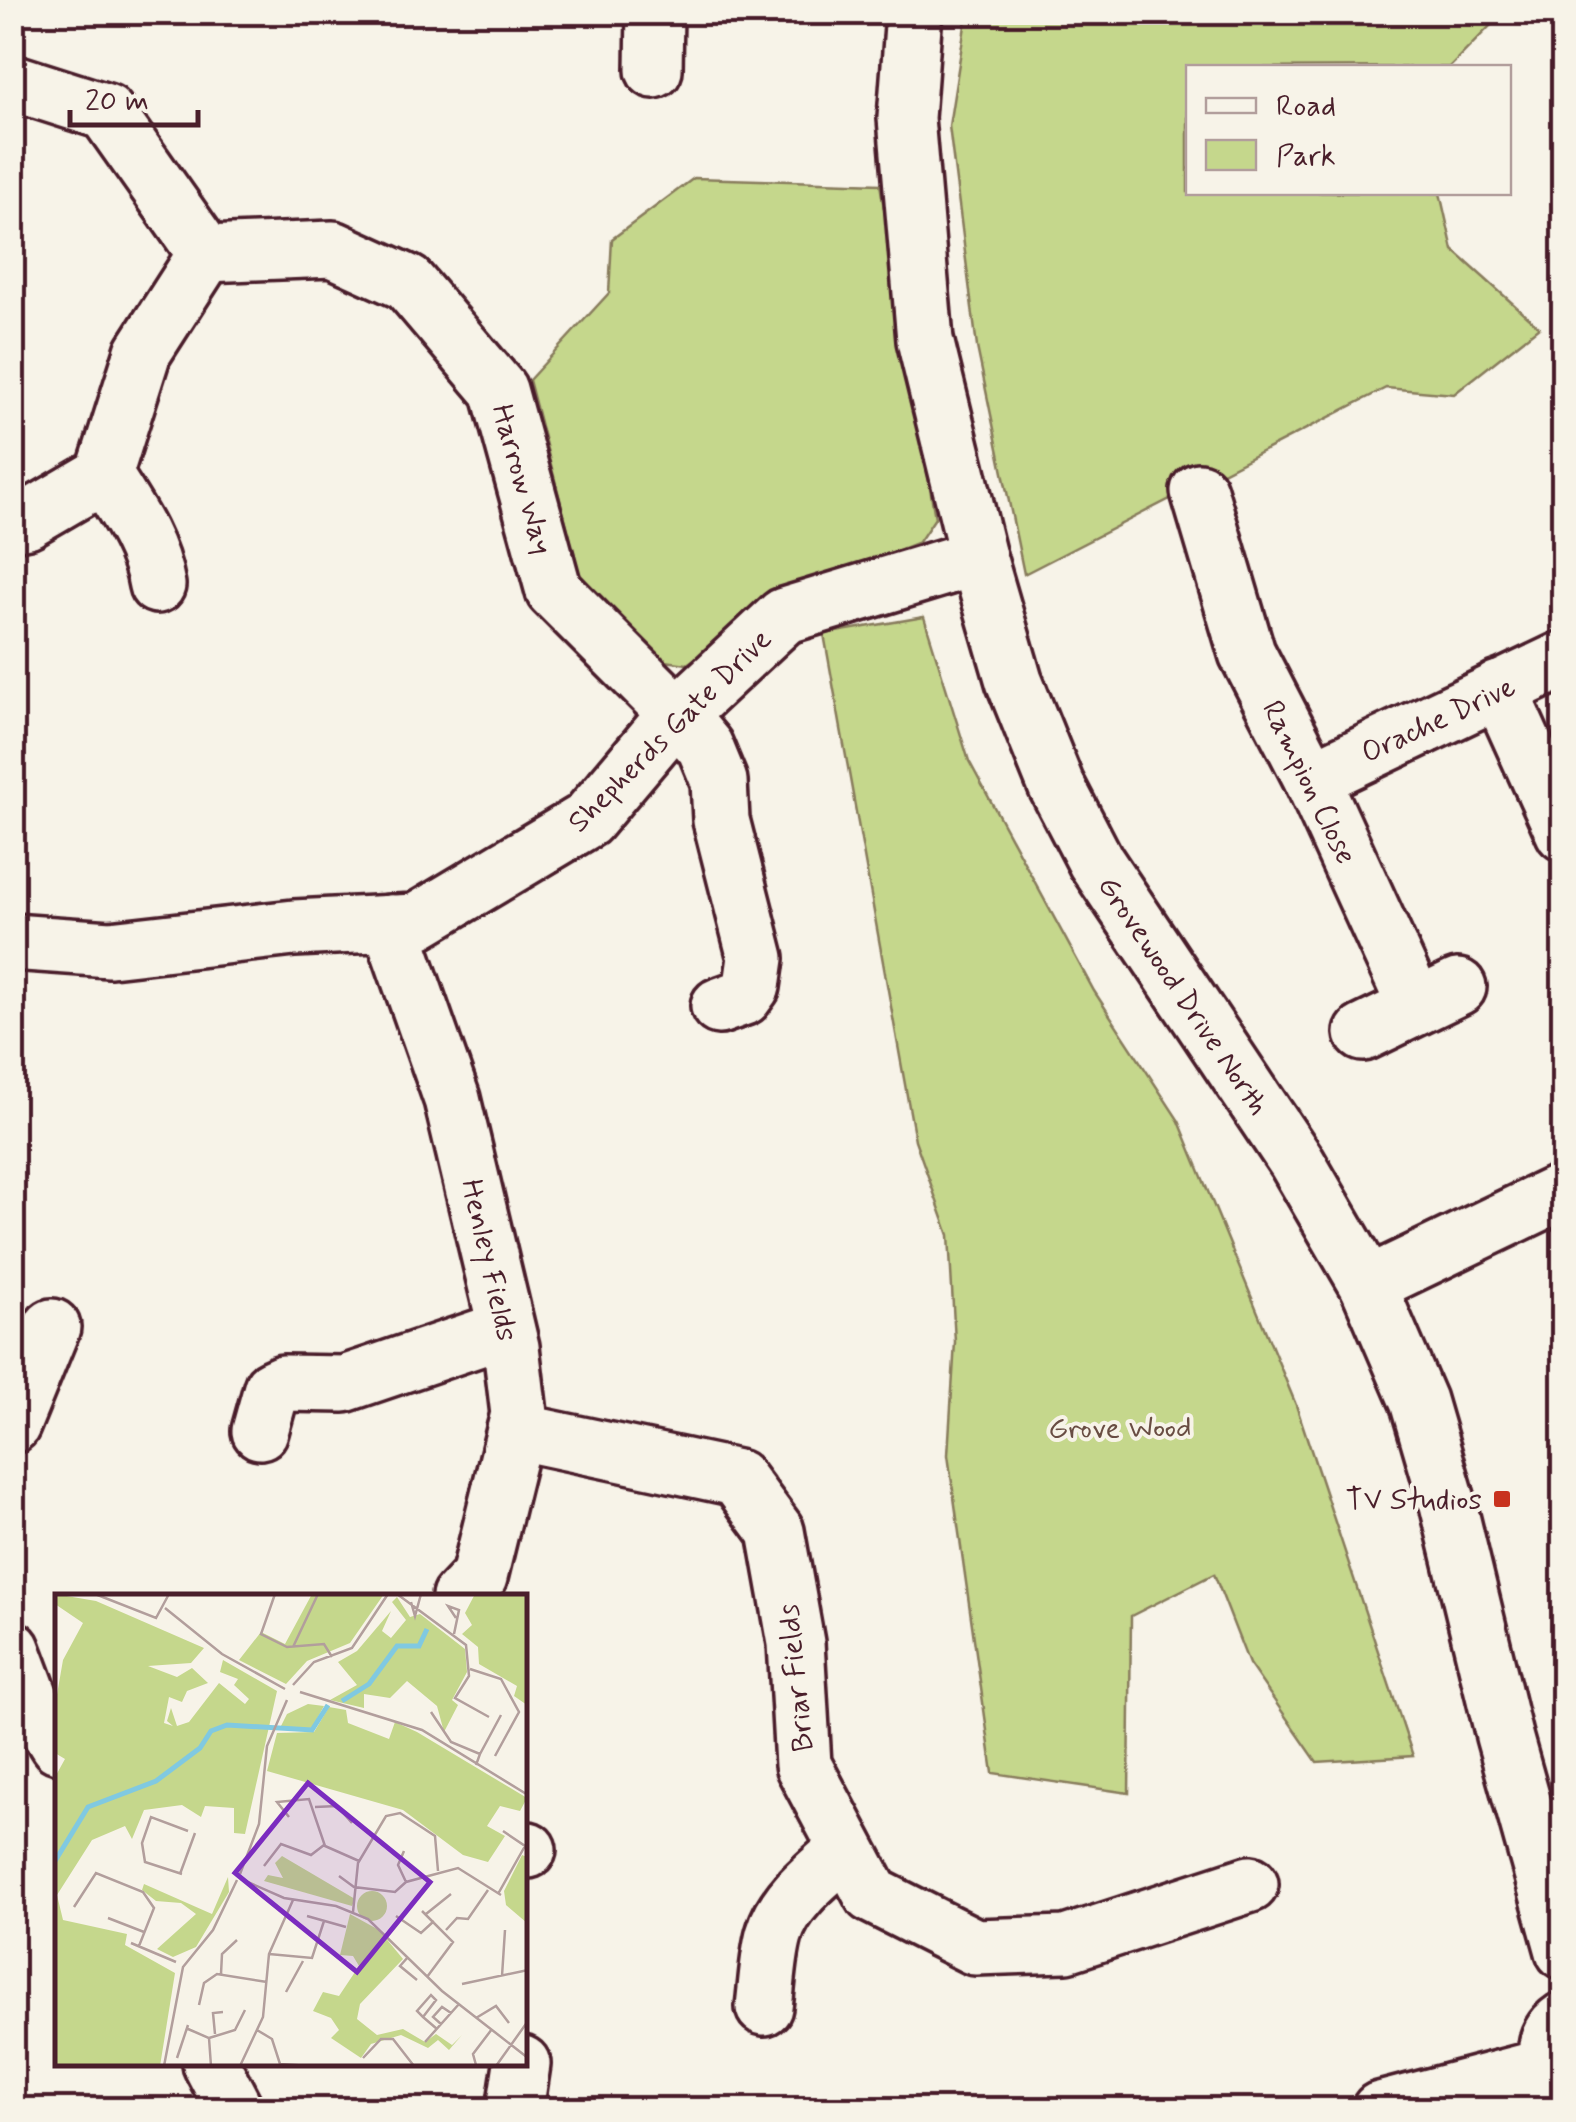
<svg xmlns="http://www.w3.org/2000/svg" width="1576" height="2122" font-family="Mynerve,sans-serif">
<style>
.green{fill:#c5d78c;stroke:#887b5c;stroke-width:2.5}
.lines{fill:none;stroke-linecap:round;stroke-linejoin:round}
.minor-casing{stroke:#4a1f2b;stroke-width:62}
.minor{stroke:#f7f3e8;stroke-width:55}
.poi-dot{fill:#c8321e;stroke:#f7f3e8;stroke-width:4}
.labels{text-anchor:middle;stroke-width:8;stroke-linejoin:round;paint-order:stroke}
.street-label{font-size:30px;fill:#4a1f2b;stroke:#f7f3e8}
.park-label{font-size:30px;fill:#694d43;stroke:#f7f3e8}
.poi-label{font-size:30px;fill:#4a1f2b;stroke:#f7f3e8;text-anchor:end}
.inset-river{fill:none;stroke:#80c9e1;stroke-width:5}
.inset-road{fill:none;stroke:#b29e9c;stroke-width:2.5}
.view{fill:#7b2cbf;fill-opacity:0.15;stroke:#7b2cbf;stroke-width:5}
.inset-edge{fill:none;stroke:#4a1f2b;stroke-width:5}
</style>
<rect width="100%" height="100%" fill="#f7f3e8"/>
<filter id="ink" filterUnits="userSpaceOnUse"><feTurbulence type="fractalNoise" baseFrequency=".01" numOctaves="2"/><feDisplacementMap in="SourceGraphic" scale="20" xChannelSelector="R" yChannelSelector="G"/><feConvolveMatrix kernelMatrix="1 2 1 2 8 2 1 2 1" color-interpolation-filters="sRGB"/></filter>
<g filter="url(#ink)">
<g class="green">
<path d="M967,13h596v3l-69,6 -44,45 -262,1v124l252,1 13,57 86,77 -85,67 -68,-6 -362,186 -47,-227 -28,-221z"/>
<path d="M694,178l186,6 55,334 -16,24 -112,44 -120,78 -29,-4 -79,-87 -50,-193 80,-87 3,-54z"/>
<path d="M924,617l45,144 125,230 85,130 117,284 117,351 -96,6 -68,-98 -35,-90 -83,42 -2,177 -136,-20 -45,-318 7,-113 -6,-107 -34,-95 -91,-506z"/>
</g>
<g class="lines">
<defs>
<g id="minor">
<path d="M914,12l-8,106 19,222 53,217 36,124 42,104 40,77 200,299 72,124 50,116 30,103 56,232 60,215"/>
<path d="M654,70l1,-58"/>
<path d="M12,82l94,30 100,142 127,-5 75,34 91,107 55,201 125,125 26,31 14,34 2,39 35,138 -4,28 -8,11 -25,9"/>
<path d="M104,475c22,35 46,68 53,110"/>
<path d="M1199,491l48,162 65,126 104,228"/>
<path d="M12,523l15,-3 77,-45 39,-123 63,-98"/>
<path d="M1499,689l65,144"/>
<path d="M1312,779l252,-120"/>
<path d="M390,923l62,176 59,248 8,67 -40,163 -19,20"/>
<path d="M12,942l98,7 184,-21 122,-6 171,-102 81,-96 116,-108 194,-59"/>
<path d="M1363,1033l95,-46"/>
<path d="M1368,1285l196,-94"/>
<path d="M12,1425l40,-98"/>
<path d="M260,1431l12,-43 11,-5 61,1 162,-55"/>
<path d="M515,1431l222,47 39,53 20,112 7,122 69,130 103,52 91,-3 184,-60"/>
<path d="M12,1649l21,56 25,40"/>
<path d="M525,1850h3"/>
<path d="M764,2007c3,-23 4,-50 10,-72 10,-36 47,-63 73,-86"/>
<path d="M1564,2020c-24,16 -22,46 0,63"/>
<path d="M211,2064l24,46"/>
<path d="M515,2110l7,-46"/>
<path d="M1380,2110l168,-44"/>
</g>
</defs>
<use href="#minor" class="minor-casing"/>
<use href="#minor" class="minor"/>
</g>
</g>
<rect class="poi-dot" x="1492" y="1489" width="20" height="20" rx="5"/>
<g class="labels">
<g class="street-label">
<text transform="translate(523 479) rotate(74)" y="10">Harrow Way</text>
<text transform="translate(1438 719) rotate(-25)" y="10">Orache Drive</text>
<text transform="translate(669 730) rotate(-45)" y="10">Shepherds Gate Drive</text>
<text transform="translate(1310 782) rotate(64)" y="10">Rampion Close</text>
<text transform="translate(1184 995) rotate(56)" y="10">Grovewood Drive North</text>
<text transform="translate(490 1260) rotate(77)" y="10">Henley Fields</text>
<text transform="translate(795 1678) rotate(-96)" y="10">Briar Fields</text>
</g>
<g class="park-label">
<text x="1120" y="1437">Grove Wood</text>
</g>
<g class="poi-label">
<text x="1482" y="1509">TV Studios</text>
</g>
</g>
<g transform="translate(55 1594)">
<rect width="472" height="472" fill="#f7f3e8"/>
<path d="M0,0l41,7 108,47 -13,15 -43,3 29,11 15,-9 16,15 -21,8 -5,11 -13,-5 -5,26 9,3 -6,-5 4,-13 6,18 12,-4 30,-39 26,21 4,-5 -15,-14 4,-6 -18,-7 3,-12 54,31 -32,143 -11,-1v-25l-29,-2 -4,11 -19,-12 -38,5 -12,29 -7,-13 -33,14 -35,55 6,25 64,14 -2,11 50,28 -15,93h-105v-289l10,-18 -10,-6v-47l8,-46 20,-37 -28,-19zM257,0h72l-34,49 -43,18 -21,23 -47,-24 22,-28 24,12zM420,0h52v111l-13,-9 3,-10 -38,-22 -1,-17 -16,-13 10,-9 -7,-12zM342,3l13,20 10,-3 45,35 2,23 -15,28 6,5 -14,27 -7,-26 -30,-25 -17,17 -26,-4v14l-34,-8 27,-15 -19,-23 19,-11 34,-40 -9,20 9,7 15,-18 -14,-18zM253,110l16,2 -12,22 -33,2 8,-16zM274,113l17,3 2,13 41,16 6,-17 22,10 110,66 -7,13 -20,-5 -13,20 18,10 -17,26 -25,-7 -60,-45 -136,-39 10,-38 37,-1zM467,261l5,2v66l-21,-18 -2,-14zM227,262l73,43 -3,7 -88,-25 4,-6 15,3 -8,-15zM173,283l1,15 -33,55 -23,10 -16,-8 39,-35 -15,-11 -25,-2 -14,-11 2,-6 68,30zM302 312a15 15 0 1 1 30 0a15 15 0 1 1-30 0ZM295,320l29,16 24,29 -43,45 -3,15 20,16 26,-6 22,13 11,-8 16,11 10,-10 -13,15 -11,-10 -10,8 -27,-13 -30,9 -10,14 -30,-20 8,-8 -8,-12 -18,-7 10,-19 16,4 20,-30 -6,-10 -13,-1z" fill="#c5d78c"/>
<path class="inset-river" d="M287,107l27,-17 28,-38h22l8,-17M0,267l33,-54 68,-26 44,-33 11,-17 16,-6 85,5 16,-25"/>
<path class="inset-road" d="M40,0l61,24 13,-24M220,0l-14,40 26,13 37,-3 8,13M342,0l69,51 3,31 -14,22 34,19M356,8l4,14 6,-22M110,14l57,46 63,35M399,40l5,-24 -11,-4 8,12M238,53l25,-53M415,75l31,10 18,33 -24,44M238,91l21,-23 38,-14 36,-54M245,98l122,38 106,65M376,118l20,30 29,12 -4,11M425,160l21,-39M260,213l22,-1 15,17M234,223l-12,-15 32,-3 16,47 34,15M349,257l-6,14 8,17M209,272l17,-22 30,11 13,-10M125,280l15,-41M127,280l-37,-12 -3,-19 9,-26 37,14M185,280l19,-50 8,-78 20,-46M284,282l15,11 41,5 11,-10 52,-14 43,27M186,285l43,19 52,8 32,13 74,72 86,67M443,300l27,-48 -22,-15M19,313l22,-34 47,19 11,16 -15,38M367,317l31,31 -26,35M298,318l5,-49 28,-47 14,-3 35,23 3,35M371,320l25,-20M252,322l39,11M341,322l25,17 13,-12M53,324l36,14M391,336l11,-12 11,1 20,-29M76,349l45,19M214,360l43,4 12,-37M353,363l-8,9 17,14M166,380l1,-20 15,-14M447,382l3,-46M407,390l66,-14M231,398l17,-31M144,411l5,-22 13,-9 50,8M368,423l13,-17 -5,-5 -14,16 6,6 14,12M421,424l20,-12 13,17M386,430l-8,-7 9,-10 9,6M133,435l21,9 2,28M202,436l15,9 8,25 30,2M160,440l-2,-21 10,-1M154,444l26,-8 10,-20M370,448l34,-38M122,464l11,-33M308,464l18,-19h12l21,27M421,471l-3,-11 19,-25M109,472l19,-99 30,-37 24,-50M185,472l23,-49 6,-63 24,-54M441,472l32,-45"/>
<path class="view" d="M253,189l122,99 -73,90 -122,-99z"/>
<rect width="472" height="472" class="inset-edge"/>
</g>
<rect width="1576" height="2122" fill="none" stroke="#f7f3e8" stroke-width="50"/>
<rect x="25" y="25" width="1526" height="2072" fill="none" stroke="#4a1f2b" stroke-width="4" filter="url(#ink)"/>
<rect x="1186" y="65" width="325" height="130" fill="#f7f3e8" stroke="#b29e9c" stroke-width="2.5"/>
<rect x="1206" y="98" width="50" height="15" fill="#f7f3e8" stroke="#b29e9c" stroke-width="2.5"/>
<text x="1276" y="115" font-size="30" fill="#4a1f2b">Road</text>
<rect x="1206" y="140" width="50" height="30" fill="#c5d78c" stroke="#b29e9c" stroke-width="2.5"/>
<text x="1276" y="165" font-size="30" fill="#4a1f2b">Park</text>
<path d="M70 110v15h128v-15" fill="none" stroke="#4a1f2b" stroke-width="5"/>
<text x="85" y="110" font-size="30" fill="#4a1f2b" stroke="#f7f3e8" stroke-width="8" paint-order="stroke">20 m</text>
</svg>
